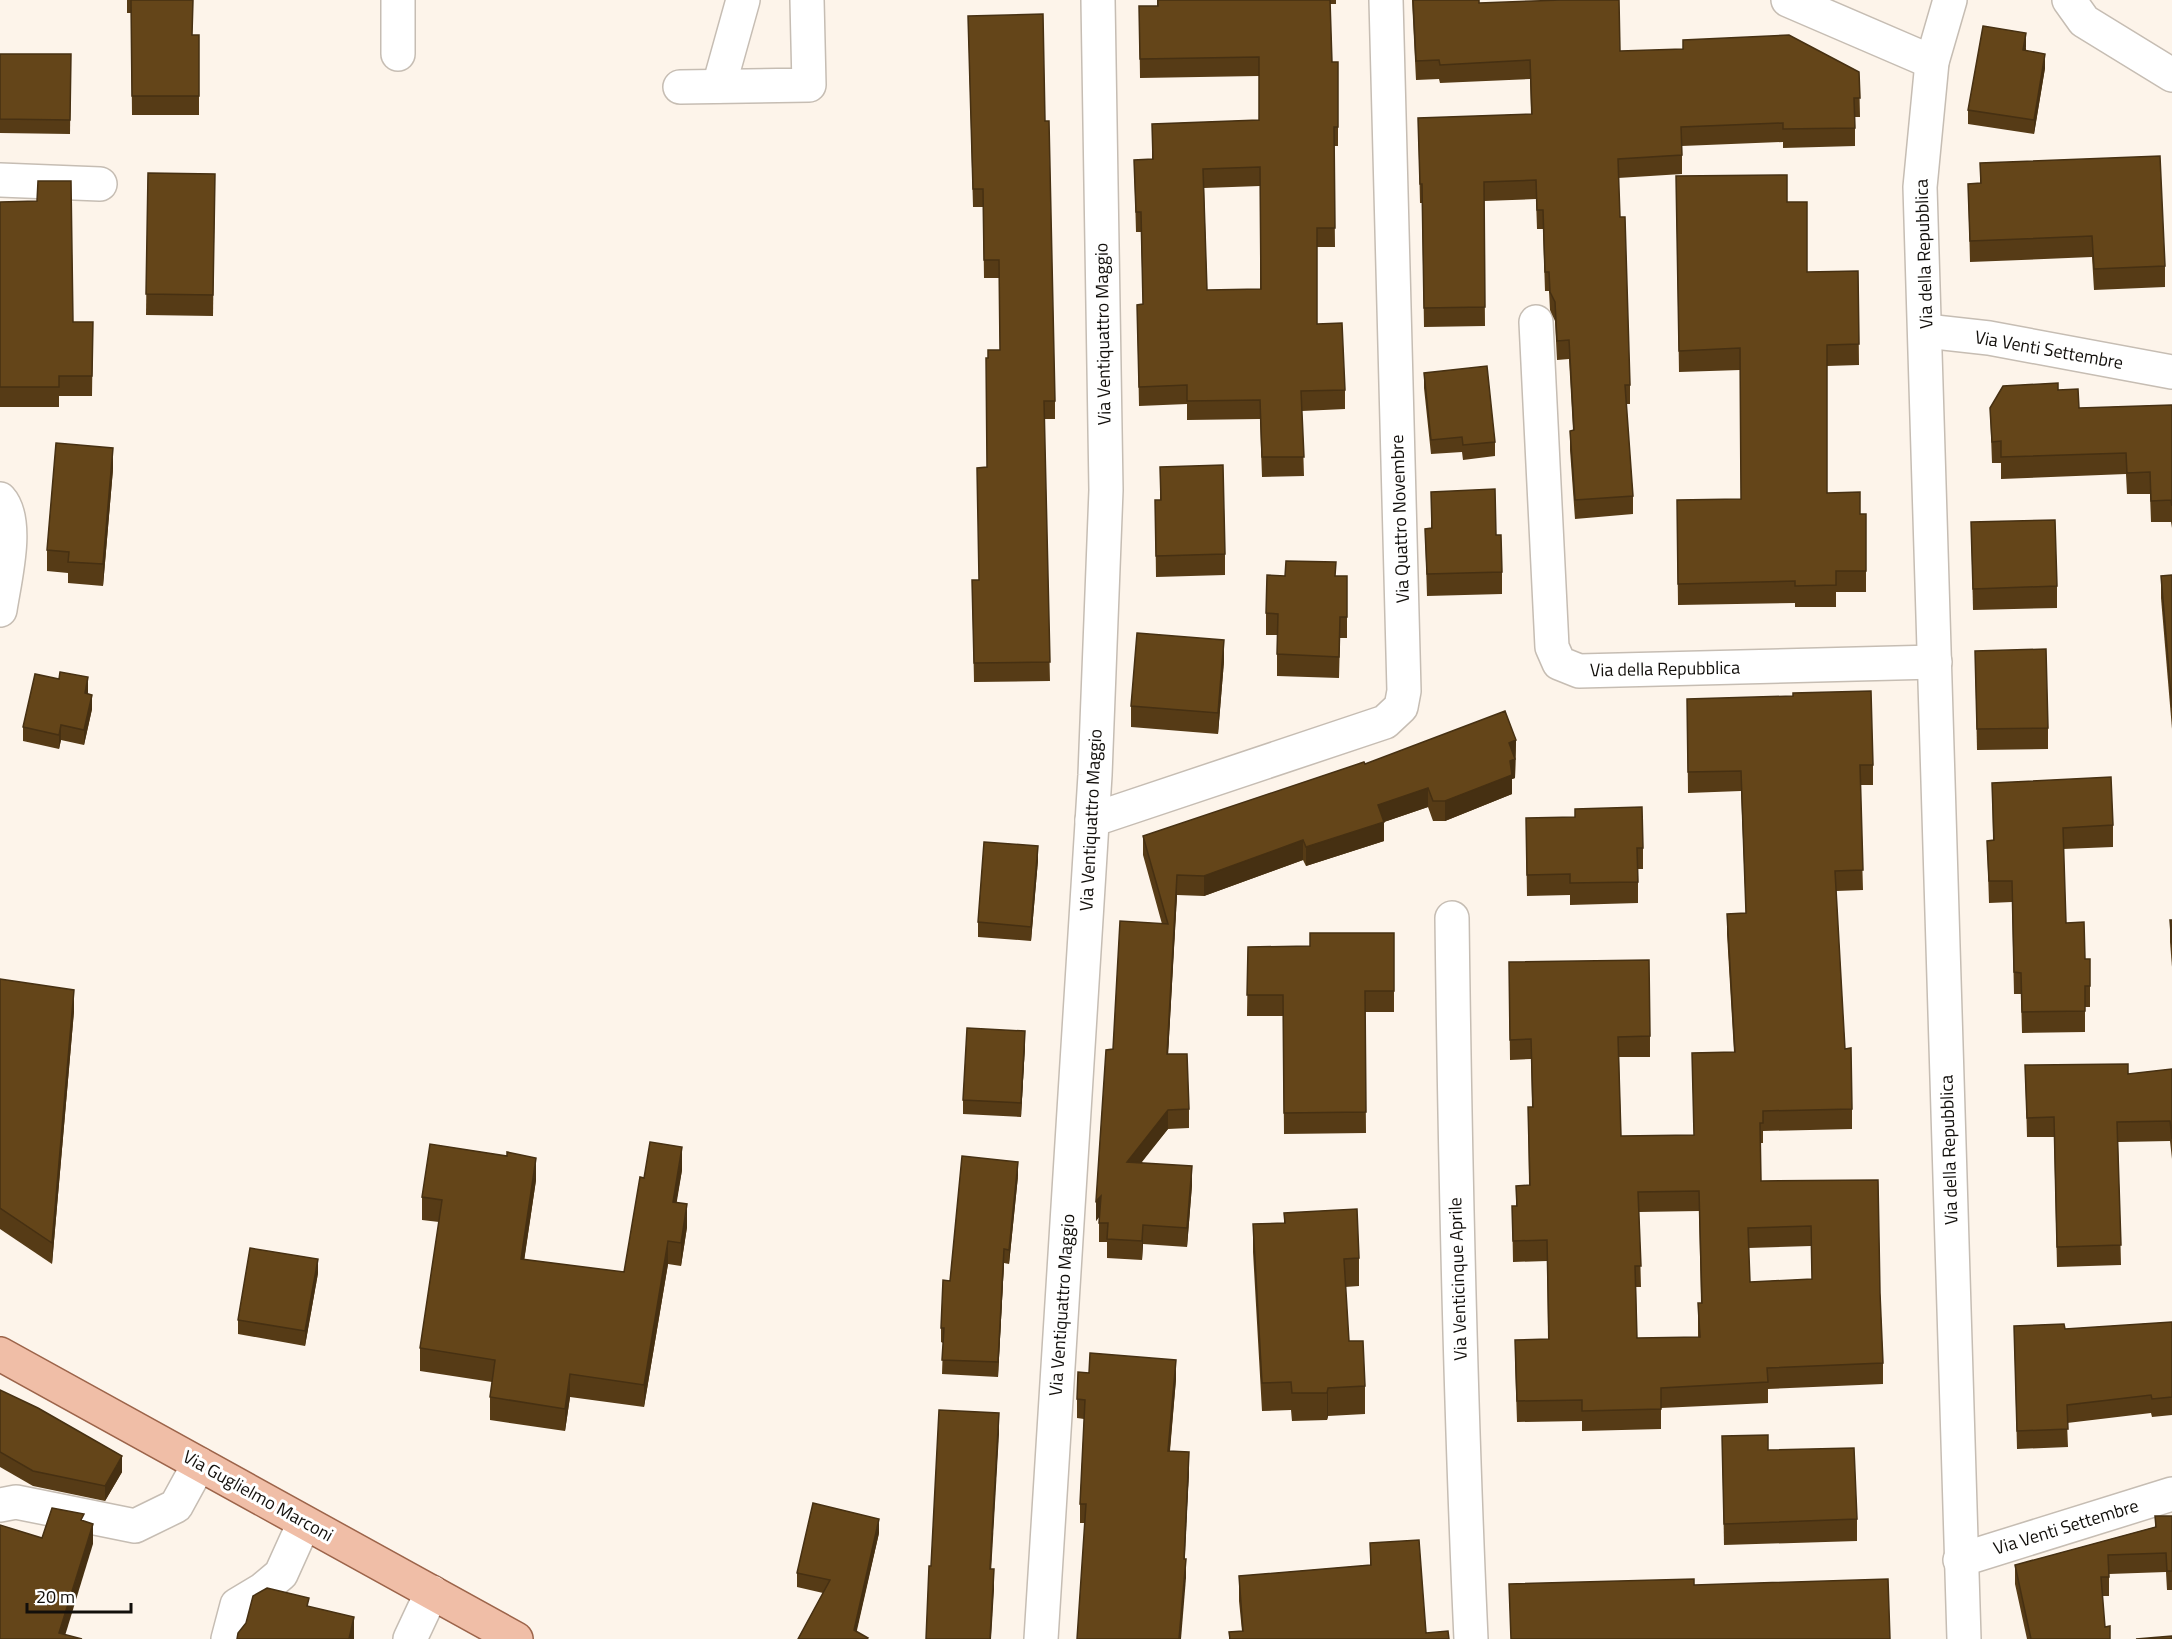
<svg xmlns="http://www.w3.org/2000/svg" width="2172" height="1639" font-family="'Titillium Web',sans-serif">
<style>
.lines{fill:none;stroke-linecap:round;stroke-linejoin:round}
.minor-casing{stroke:#c6bdb3;stroke-width:36}
.major-casing{stroke:#9c644a;stroke-width:36}
.minor{stroke:#fff;stroke-width:33}
.major{stroke:#f0bea7;stroke-width:33}
.wall{fill:#563b16;fill-rule:evenodd}
.shaded-wall{fill:#463012}
.building{fill:#644519;stroke:#463012;stroke-width:1.5;fill-rule:evenodd}
.labels{text-anchor:middle;stroke-width:6;stroke-linejoin:round;paint-order:stroke}
.street-label{font-size:18px;fill:#120f0b;stroke:#fff}
</style>
<rect width="100%" height="100%" fill="#fdf4ea"/>
<g class="lines">
<defs>
<g id="minor">
<path d="M398,0v54"/>
<path d="M1788,0l144,62"/>
<path d="M1950,0l-18,62 -12,125 44,1452"/>
<path d="M2069,0l15,21 88,54"/>
<path d="M719,86l24,-86"/>
<path d="M680,87l129,-2 -2,-85"/>
<path d="M0,180l100,4"/>
<path d="M1536,322l16,325 7,16 20,8 356,-9"/>
<path d="M1926,331l63,7 183,34"/>
<path d="M0,499c20,22 4,83 0,111"/>
<path d="M1092,820l293,-98 16,-15 3,-16 -18,-691"/>
<path d="M1452,918c3,241 8,481 19,721"/>
<path d="M0,1505l16,-3 119,24 41,-20 23,-42"/>
<path d="M1960,1560l212,-66"/>
<path d="M228,1639l9,-34 25,-15 19,-16 23,-51"/>
<path d="M410,1639l22,-47"/>
<path d="M1041,1639l54,-864 11,-285 -8,-490"/>
</g>
<path id="major" d="M0,1354l516,285"/>
</defs>
<use href="#minor" class="minor-casing"/>
<use href="#major" class="major-casing"/>
<use href="#minor" class="minor"/>
<use href="#major" class="major"/>
</g>
<g class="wall">
<path d="M127,0h66l-1,35h7v80h-67l-1,-102h-4z"/>
<path d="M1157,0h179v4h-6l2,58h6v84h-4l1,101h-18v77l28,66v19l-43,2 2,65 -42,1 -2,-58 -73,1v-16l-48,2 -2,-101 6,-1 -2,-72h-5l-2,-72 18,-1v-35l107,-4v-44l-119,2 -1,-72h18zM1260,186v103l-53,1 -3,-102z"/>
<path d="M1412,0h67v3l141,48 239,21 1,45h-5v29l-72,2v-6l-101,4v28l-64,4 2,39 10,168v19h-4l7,92v18l-58,5 -5,-69v-19l3,-1 -4,-71 -12,1 -2,-39 -5,-11 -1,-19h-4l-2,-62h-6l-1,-30 -52,2 1,125 -61,1 -2,-124h-2l-2,-85 113,-4 -1,-35 -90,4 -1,-4 -23,1z"/>
<path d="M968,16l77,105 10,280v18h-11l6,262 -76,1 -2,-102h7l8,-113 13,-117 -1,-72h-15l-1,-71h-10z"/>
<path d="M2026,47v3l19,18 -11,66 -66,-10v-14z"/>
<path d="M0,54h71l-1,80 -70,-1z"/>
<path d="M1980,163l185,103v21l-71,3 -2,-33 -122,5 -2,-78 12,-1z"/>
<path d="M148,173l67,1 -2,142 -67,-1z"/>
<path d="M1676,176l111,26 20,70 51,-1 1,94 -32,1v127l33,21h6v78h-30v15h-41v-4l-117,2 -1,-84 64,-22 -1,-129 -61,2z"/>
<path d="M37,201l36,121h20l-1,74h-33v11h-59v-62z"/>
<path d="M1424,373l71,69v14l-32,4 -1,-8 -31,2 -7,-66z"/>
<path d="M2058,390l21,18 93,-3v123l-1,-6h-20l-1,-28h-23l-1,-20 -125,5v-16h-9l-2,-55z"/>
<path d="M1160,467l65,87v21l-69,2 -1,-77h5z"/>
<path d="M113,469l-10,117 -35,-3v-10l-21,-2v-21z"/>
<path d="M1431,492l65,43 6,37v22l-75,2 -2,-67 6,-1z"/>
<path d="M1971,522l86,64v22l-84,2z"/>
<path d="M2172,575v154l-11,-131v-22z"/>
<path d="M1336,576h11v62h-7l-1,40 -62,-2v-41h-11v-22z"/>
<path d="M1975,651l73,77v21l-71,1z"/>
<path d="M1224,661l-6,73 -87,-7v-21z"/>
<path d="M88,692v2l4,15 -8,36 -23,-5 -2,9 -36,-8v-14z"/>
<path d="M1687,699l186,66v20h-13l3,105 -27,1 9,158 7,60v20l-89,2v12h-3l1,38 117,-1 2,113 3,70v21l-115,5v14l-107,5v21l-79,2v-10l-65,1 -2,-62 33,-21 -1,-78 -34,1 -1,-56h4v-20l13,-1 -1,-78h4l-1,-48 -21,1 -1,-78 141,54v21h-31l2,79 73,-1 -2,-82 42,-1 -7,-118v-20l19,-1 -5,-122 -53,2zM1699,1211l2,92h-3v34l-61,1 -1,-51h5l-2,-75zM1811,1246l1,33 -62,3 -2,-34z"/>
<path d="M1516,740l-1,38 -3,1v15l-67,27h-12l-5,-14 -44,15v19l-78,25 -3,-6 -99,36 -27,-1 -9,159 21,55v19l-21,1 -27,33 51,23 -5,62 -44,-3 -1,16 -35,-2v-16h-8v-26l-3,5 17,-172 49,-125 -19,-69v-19l222,-72z"/>
<path d="M1992,783l121,42v22l-50,2 3,74 19,36h5v48h-5v25l-63,1 -1,-39h-7l-2,-92 -23,1 -2,-62 6,-1z"/>
<path d="M1526,839l117,9v21h-5v34l-68,2v-10l-43,1z"/>
<path d="M1038,860l-7,81 -53,-4v-15z"/>
<path d="M2170,920h2v47l-2,-25z"/>
<path d="M1394,933v79h-29l1,121 -82,1 -1,-118h-36l1,-69 62,-1z"/>
<path d="M0,979l74,32 -22,253 -52,-35z"/>
<path d="M1025,1045l-4,72 -58,-3v-14z"/>
<path d="M2025,1065l103,9 44,-5v90l-2,-18 -52,1 3,123 -64,2 -3,-130h-27z"/>
<path d="M682,1170l-6,33 11,24 -6,39 -13,-2 -24,143 -74,-10 -5,34 -75,-11v-23l2,-15 -72,-11v-23l19,-126 -17,-2v-23l114,-17 -12,80 100,12 20,-94z"/>
<path d="M1018,1176l-9,88 -5,-1 -6,114 -56,-3 1,-31 -2,-1v-14z"/>
<path d="M1284,1213l75,45v28l-14,1 4,54 16,45v28l-37,2 -1,4 -35,1 -1,-11 -29,1 -9,-159v-28l31,-1z"/>
<path d="M318,1273l-13,73 -67,-12v-14z"/>
<path d="M2172,1322v93l-20,2 -1,-4 -84,10 1,24 -51,2 -3,-123 51,3z"/>
<path d="M1176,1379l-6,72 19,20 -5,88 2,19 -101,-55h-5v-19l4,-85 -7,-1v-19z"/>
<path d="M0,1390l122,82 -17,29 -72,-15 -33,-19z"/>
<path d="M1722,1436l46,14 89,69v22l-133,4z"/>
<path d="M2155,1516h17v74h-5l-1,-18 -57,2v22h-7l3,31 5,12h-83l-12,-55v-19l140,-38z"/>
<path d="M879,1533l-23,99 12,7h-70l25,-46 -26,-6v-14z"/>
<path d="M1370,1543l56,90 23,6h-220v-7l13,-1 -3,-30v-25l131,-11z"/>
<path d="M1509,1584l185,1 196,54h-379z"/>
</g>
<g class="shaded-wall">
<path d="M2026,33v14l-3,17v-14z"/>
<path d="M2045,54v14l-11,66v-14z"/>
<path d="M113,448v21l-10,117v-22z"/>
<path d="M1224,640v21l-6,73v-21z"/>
<path d="M88,677v15l-3,15v-14z"/>
<path d="M92,695v14l-8,36v-15z"/>
<path d="M61,725v15l-2,9v-14z"/>
<path d="M1516,740l-1,38 -3,1v15l-67,27v-20l64,-58z"/>
<path d="M1428,788v19l-44,15v19l-78,25v-19l72,-42z"/>
<path d="M1303,840v20l-99,36v-20z"/>
<path d="M1038,846v14l-7,81v-14z"/>
<path d="M1177,875v20l-10,179v-20z"/>
<path d="M74,990v21l-22,253v-21z"/>
<path d="M1025,1031v14l-4,72v-14z"/>
<path d="M1168,1110v19l-41,52v-19z"/>
<path d="M682,1147v23l-9,55v-23z"/>
<path d="M536,1158v22l-15,102v-23z"/>
<path d="M1018,1162v14l-9,88v-14z"/>
<path d="M1192,1166v19l-5,62v-19z"/>
<path d="M1101,1196v19l-5,6v-20z"/>
<path d="M687,1204v23l-6,39v-23z"/>
<path d="M1143,1225v19l-1,16v-19z"/>
<path d="M668,1241v23l-24,143v-22z"/>
<path d="M1004,1249v14l-6,114v-15z"/>
<path d="M318,1259v14l-13,73v-15z"/>
<path d="M1176,1360v19l-8,91v-19z"/>
<path d="M570,1374v23l-5,34v-22z"/>
<path d="M1328,1388v28l-1,4v-27z"/>
<path d="M999,1413v21l-9,156v-21z"/>
<path d="M1189,1452v19l-5,107v-19z"/>
<path d="M122,1456v16l-17,29v-15z"/>
<path d="M879,1519v14l-24,106 -1,-9z"/>
<path d="M93,1524v20l-29,95 -5,-6z"/>
<path d="M1186,1559v19l-5,61h-2z"/>
<path d="M994,1569v21l-3,49h-1z"/>
<path d="M354,1617v22h-5z"/>
</g>
<g class="building">
<path d="M131,0h62l-1,35h7v61h-67z"/>
<path d="M1158,0h172l2,62h6v65h-4l1,101h-18v96l25,-1 3,67 -44,1 3,66h-42l-2,-57 -73,1v-16l-48,2 -2,-82 6,-1 -2,-92h-5l-2,-52 19,-1 -1,-35 107,-4v-63l-119,2 -1,-53h19zM1260,167l1,122 -54,1 -4,-121z"/>
<path d="M1413,0h66v3l83,-3h57l1,51 63,-2v-9l106,-5 70,37 1,26h-6l1,30 -72,1v-6l-102,4 1,28 -64,4 2,58h5l5,168h-5l8,111 -58,4 -5,-69 4,-1 -5,-90 -12,1 -2,-39 -5,-10 -1,-20h-4l-2,-62h-6l-1,-30 -52,2 1,125 -61,1 -2,-124h-2l-2,-66 114,-4 -2,-54 -90,5 -1,-5 -23,1z"/>
<path d="M1043,14l2,107h4l6,280h-11l6,261 -76,1 -2,-83h7l-2,-112 10,-1 -1,-109h2v-8h12l-1,-90h-15l-1,-71h-10l-5,-173z"/>
<path d="M1983,26l43,7 -3,17 22,4 -11,66 -66,-10z"/>
<path d="M0,54h71l-1,66 -70,-1z"/>
<path d="M2160,156l5,110 -71,3 -2,-33 -122,5 -2,-57 13,-1 -1,-20z"/>
<path d="M148,173l67,1 -2,121 -67,-1z"/>
<path d="M1787,175v27h20v70l51,-1 1,73 -32,1v148l33,-1v22h6v57h-30v14l-41,1v-5l-117,3 -1,-84 64,-1 -1,-151 -61,3 -3,-175z"/>
<path d="M38,181h33l2,141h20l-1,54h-33v11h-59v-185l37,-1z"/>
<path d="M1487,366l8,76 -32,3 -1,-8 -31,3 -7,-67z"/>
<path d="M2058,383v7l20,-1 1,19 93,-3v101l-1,-6 -20,1 -1,-29 -23,1 -1,-20 -125,4v-16l-9,1 -2,-34 13,-22z"/>
<path d="M56,443l57,5 -10,116 -35,-2 1,-10 -22,-2z"/>
<path d="M1223,465l2,89 -69,2 -1,-56h6l-1,-33z"/>
<path d="M1495,489l1,46h5l1,37 -75,2 -2,-45 7,-1 -1,-36z"/>
<path d="M2055,520l2,66 -84,3 -2,-67z"/>
<path d="M1286,561l50,1 -1,14h12v41h-7l-1,40 -62,-3 1,-40 -12,-1 1,-38 18,1z"/>
<path d="M2172,575v133l-11,-132z"/>
<path d="M1137,633l87,7 -6,73 -87,-7z"/>
<path d="M2046,649l2,79 -71,1 -2,-78z"/>
<path d="M60,672l28,5 -3,16 7,2 -8,35 -23,-5 -2,10 -36,-8 12,-53 24,5z"/>
<path d="M1871,691l2,74h-13l3,105 -28,1 10,178 6,-1 1,61 -89,2v12h-3l1,58 117,-1 2,113 3,70 -116,5 1,14 -107,6v21l-79,2v-11l-65,1 -2,-61 34,-1 -2,-99 -34,1 -1,-35h5l-1,-20 14,-1 -2,-78h5l-2,-68 -21,1 -1,-78 140,-2 1,76 -32,1 3,99 73,-1 -2,-82 43,-1 -8,-138 19,-1 -5,-142 -53,1 -1,-73 106,-3v-3zM1699,1191l3,112h-4l2,34 -63,1 -2,-72h6l-3,-74zM1811,1226l1,53 -62,3 -2,-54z"/>
<path d="M1505,711l11,29 -7,3 6,16 -5,2 2,14 -67,26h-12l-5,-13 -50,17 6,17 -78,25 -3,-7 -99,36 -27,-1 -10,179h20l2,55 -21,1 -41,52 65,4 -5,62 -44,-3 -1,16 -35,-2 1,-16h-9l2,-27 -5,5 10,-151 7,-1 7,-128 48,3 -25,-88 221,-74 1,2z"/>
<path d="M2111,777l2,48 -50,3 3,95 18,-1 1,37h5v27h-5v25l-63,1 -1,-39 -7,-1 -2,-91h-23l-2,-40 7,-1 -2,-57z"/>
<path d="M1642,807l1,41h-6l1,34 -68,1v-9l-43,1 -1,-57 49,-1v-8z"/>
<path d="M984,842l54,4 -7,81 -53,-5z"/>
<path d="M2170,920h2v25z"/>
<path d="M1310,933h84v58h-29l1,121 -82,1 -1,-118h-36l1,-48 62,-1z"/>
<path d="M0,979l74,11 -22,253 -52,-35z"/>
<path d="M967,1028l58,3 -4,72 -58,-3z"/>
<path d="M2128,1064v10l44,-5v70l-2,-18 -53,1 4,123 -64,2 -3,-130 -27,1 -2,-53z"/>
<path d="M650,1142l32,5 -9,55 14,2 -6,39 -13,-2 -24,144 -74,-11 -5,35 -75,-12 5,-37 -75,-12 22,-148 -20,-3 8,-53 77,12v-4l29,6 -15,101 103,13 16,-95 4,1z"/>
<path d="M962,1156l56,6 -9,88 -5,-1 -6,113 -56,-2 2,-32h-3l2,-48 7,1z"/>
<path d="M1357,1209l2,49 -15,1 5,82h14l2,45 -37,2 -1,5h-35l-1,-11 -29,1 -9,-159 32,-1 -1,-10z"/>
<path d="M250,1248l68,11 -13,72 -67,-11z"/>
<path d="M2172,1322v75l-20,2 -1,-4 -84,10 1,24 -51,2 -3,-105 50,-2 1,5z"/>
<path d="M1090,1353l86,7 -8,91 21,1 -5,107h2l-7,80h-102l9,-135h-6l5,-104 -8,-1 1,-27 11,1z"/>
<path d="M0,1390l38,18 84,48 -17,30 -72,-15 -33,-19z"/>
<path d="M939,1410l60,3 -9,156h4l-4,70h-64l3,-73h2z"/>
<path d="M1768,1435v15l86,-2 3,71 -133,5 -2,-88z"/>
<path d="M813,1503l66,16 -25,111 14,8 -1,1h-69l32,-59 -33,-7z"/>
<path d="M52,1508l32,6 -3,6 12,4 -34,109 23,6h-82v-114l42,13z"/>
<path d="M2155,1516h17v55h-5l-1,-18 -58,2 1,22h-8l4,50 5,-1v13h-79l-16,-74 141,-38z"/>
<path d="M1419,1540l7,93 22,-2 1,8h-219l-1,-7 14,-1 -4,-55 132,-11 -1,-22z"/>
<path d="M1694,1579v6l194,-6 2,60h-379l-2,-55z"/>
<path d="M267,1588l42,10 -2,8 47,11 -5,22h-112l1,-6 8,-10 7,-27z"/>
<path d="M2172,1636v3h-36z"/>
</g>
<g class="labels">
<g class="street-label">
<text transform="translate(1924 254) rotate(-92)" y="6">Via della Repubblica</text>
<text transform="translate(1103 334) rotate(-91)" y="6">Via Ventiquattro Maggio</text>
<text transform="translate(2049 350) rotate(10)" y="6">Via Venti Settembre</text>
<text transform="translate(1400 519) rotate(-92)" y="6">Via Quattro Novembre</text>
<text transform="translate(1665 669) rotate(-1)" y="6">Via della Repubblica</text>
<text transform="translate(1091 820) rotate(-87)" y="6">Via Ventiquattro Maggio</text>
<text transform="translate(1949 1150) rotate(-92)" y="6">Via della Repubblica</text>
<text transform="translate(1458 1279) rotate(-92)" y="6">Via Venticinque Aprile</text>
<text transform="translate(1062 1305) rotate(-86)" y="6">Via Ventiquattro Maggio</text>
<text transform="translate(258 1496) rotate(29)" y="6">Via Guglielmo Marconi</text>
<text transform="translate(2066 1527) rotate(-17)" y="6">Via Venti Settembre</text>
</g>
</g>
<path d="M27 1603v9h104v-9" fill="none" stroke="#120f0b" stroke-width="3"/>
<text x="36" y="1603" font-size="18" fill="#120f0b" stroke="#ffffff" stroke-width="4.5" paint-order="stroke">20 m</text>
</svg>
